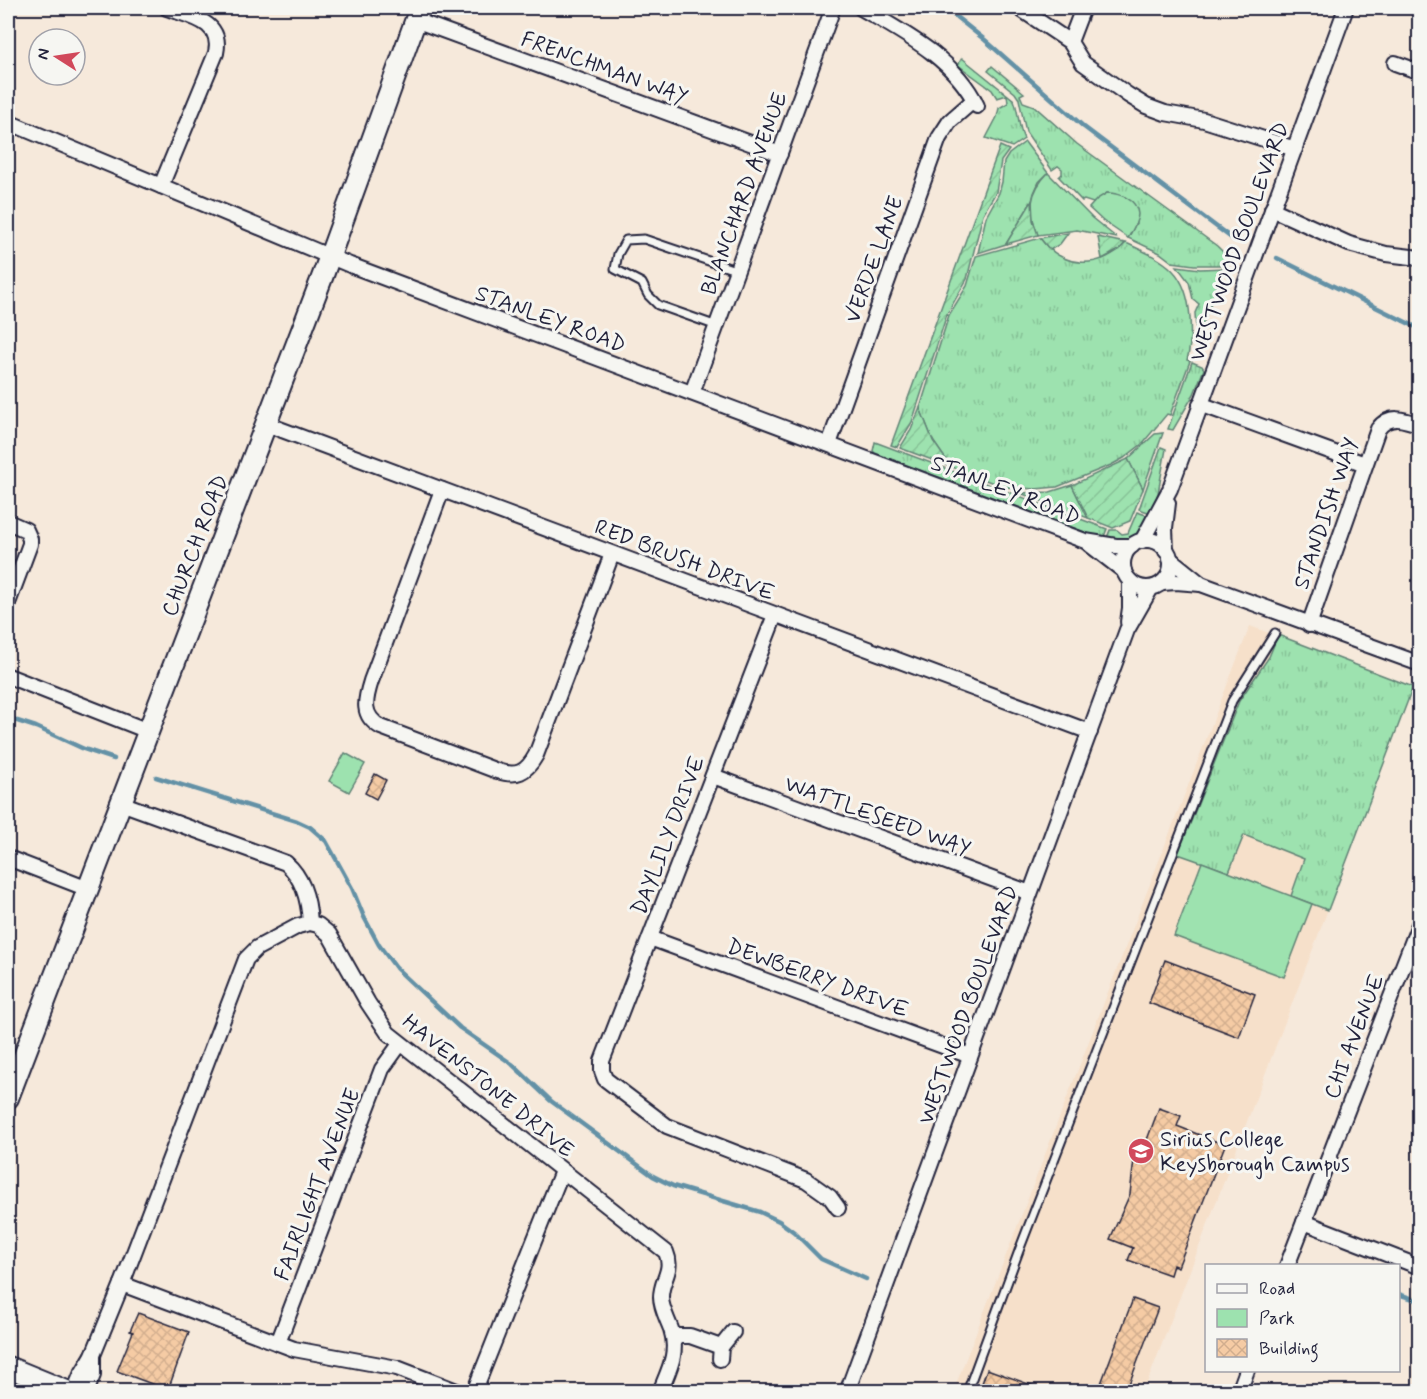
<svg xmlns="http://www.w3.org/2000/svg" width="1427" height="1399" font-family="Mynerve,sans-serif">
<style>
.built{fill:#f6e0ca}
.grass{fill:url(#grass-tufts);stroke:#608275;stroke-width:1.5}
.park{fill:#9de2af;stroke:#608275;stroke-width:1.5}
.garden{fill:url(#garden-furrows);stroke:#608275;stroke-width:1.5}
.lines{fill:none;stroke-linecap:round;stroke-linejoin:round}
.stream{stroke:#6391a6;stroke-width:4.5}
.building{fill:url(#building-cross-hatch);stroke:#22223b;stroke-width:1.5}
.service-casing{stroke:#22223b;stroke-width:11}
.minor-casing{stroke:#22223b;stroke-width:18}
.secondary-casing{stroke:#22223b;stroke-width:24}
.service{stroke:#f6f6f2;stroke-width:7}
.minor{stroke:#f6f6f2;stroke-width:14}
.secondary{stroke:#f6f6f2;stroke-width:20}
.labels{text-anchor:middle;stroke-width:6;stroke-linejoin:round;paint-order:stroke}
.street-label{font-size:22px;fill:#22223b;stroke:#f6f6f2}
.poi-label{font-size:22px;fill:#22223b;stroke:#f6f6f2;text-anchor:start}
</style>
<defs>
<pattern id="grass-tufts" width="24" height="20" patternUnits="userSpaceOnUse" patternTransform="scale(1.5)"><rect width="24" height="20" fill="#9de2af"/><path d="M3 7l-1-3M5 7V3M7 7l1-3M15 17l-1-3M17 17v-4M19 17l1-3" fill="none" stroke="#87c297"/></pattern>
<pattern id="garden-furrows" width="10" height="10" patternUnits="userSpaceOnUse" patternTransform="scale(1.5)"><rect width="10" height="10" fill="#9de2af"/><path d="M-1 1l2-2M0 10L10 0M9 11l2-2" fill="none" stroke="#87c297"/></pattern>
<pattern id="building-cross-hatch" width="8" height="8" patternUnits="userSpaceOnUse" patternTransform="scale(1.5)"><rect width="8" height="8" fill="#f5cba4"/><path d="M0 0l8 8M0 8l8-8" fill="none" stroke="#d2ae8e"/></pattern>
</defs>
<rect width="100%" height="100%" fill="#f6e9db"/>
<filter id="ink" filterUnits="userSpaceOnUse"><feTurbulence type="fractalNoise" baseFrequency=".0167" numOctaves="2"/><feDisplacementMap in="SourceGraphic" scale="12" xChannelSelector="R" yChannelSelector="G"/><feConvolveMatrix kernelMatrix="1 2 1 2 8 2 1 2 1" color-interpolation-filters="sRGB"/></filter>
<g filter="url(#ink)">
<path class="built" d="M1250,626l163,61 -269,704 -191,1z"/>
<g class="grass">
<path d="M962,58l52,42c5,13 4,26 10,39l-12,8 -26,-9 11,-21 2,-9 9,-5 -1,-8 -10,3 -5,-8 -34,-25z"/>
<path d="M992,66l32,27 -4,2 3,7 11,4 43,38 140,102 11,11 -3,8h-31l-22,-3 -12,-9 -32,-15 8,-15 -1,-17 -10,-9 -18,-4 -14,10 -9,-3 -2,1 -23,-24 3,-3v-5l-4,-3 -6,4 -26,-38 -7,-33 -4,-6 -27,-22z"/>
<path d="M1025,142l23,31 -9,9 -5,11 -2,8 -26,43 -28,9 8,-36 13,-24 3,-11 2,-20 5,-8z"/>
<path d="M1040,238c23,31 59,32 86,5 39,18 61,27 64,75 1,14 1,28 -3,42l3,1 -20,54 -3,-1 -25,30 -18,14 -13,7 -54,22 -22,2 -31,-2 -53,-20 -18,-26 -13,-33 29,-93 18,-29 9,-30z"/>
<path d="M1177,266l23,3 24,-1 -23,61 -5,-1 -1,-15 4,-9 -6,-5 -4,-17z"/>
<path d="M1192,362l10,4 2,3 -10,25 -21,36 -5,-1z"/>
<path d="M1163,433l-20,56 -15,-30 27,-25z"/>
<path d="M875,442l232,87 -4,10 -228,-86 -2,-2z"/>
<path d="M1161,447l5,2 -8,44 -7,20 -12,-4z"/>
<path d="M1072,485l16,33 -68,-25 30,-1z"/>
<path d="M1137,512l12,4c-13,24 -15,25 -43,24l4,-10h7l5,4 6,-1z"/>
<path d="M1278,635l135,52 -85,223 -37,-14 13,-37 -60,-24 -15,37 -51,-18 61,-153 30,-44z"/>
</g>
<g class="park">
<path d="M1048,173l44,45 25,20 -40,-8 -39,5c-10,-24 -9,-43 10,-62z"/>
<path d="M1107,193c12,0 30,6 31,21 0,8 -6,17 -10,24l-25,-17 -14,-13 8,-9z"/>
<path d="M345,753l20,11 -16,28 -20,-11z"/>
<path d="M1202,862l110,42 -28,73 -110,-41z"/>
</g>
<g class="garden">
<path d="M1000,146l9,4 -8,11 -5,31 -13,22 -16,65 -20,35 -35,108 -15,25 -6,-2z"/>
<path d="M1032,201l1,19 5,15 -32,9z"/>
<path d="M1068,233l-8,11 -10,6 -10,-12z"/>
<path d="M1098,237l27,6 -6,7 -17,9z"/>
<path d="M920,408l13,33 18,26 -51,-19 11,-18z"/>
<path d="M1128,459l15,30 -13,32 -17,7 -25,-10 -16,-33z"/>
</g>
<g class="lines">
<g class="stream">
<path d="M945,8l40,32 99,87 150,113"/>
<path d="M1277,258l143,71"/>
<path d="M8,718l28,9 48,22 30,10"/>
<path d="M156,777l141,44 13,6 16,14 26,47 12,29 15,28 17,23 64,60 52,36 39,37 102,75 20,10 87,26 19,9 15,11 27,27 45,20"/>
<path d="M1398,1294l22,7"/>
</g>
</g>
<g class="building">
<path d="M375,774l11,6 -10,19 -11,-6z"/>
<path d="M1165,960l90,34 -16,43 -90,-34z"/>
<path d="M1159,1108l22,8 -4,10 48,19 -47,122 -5,-2 -3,10 -42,-15 5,-12 -23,-9 20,-45 4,-34 5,1z"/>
<path d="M1133,1299l25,9 -32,84h-11l-15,-6z"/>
<path d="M138,1313l51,19 -21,58 -51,-19 16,-39 -3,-1z"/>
<path d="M987,1369l58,21v2h-66z"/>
</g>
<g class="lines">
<defs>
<g id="service">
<path d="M717,326l-59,-21 -10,-10 -6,-12 -27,-14 3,-15 8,-14 18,-1 94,32"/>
<path d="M967,1392l53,-144 212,-547 43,-68"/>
</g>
<g id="minor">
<path d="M861,8c43,25 94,51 116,98"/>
<path d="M1019,8l51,34 13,21 45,32 18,11 19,7 39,7 91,29"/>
<path d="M415,20l365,134"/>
<path d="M1070,42l13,-34"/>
<path d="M1395,63l25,9"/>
<path d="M8,122l342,143 735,276 31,5h16"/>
<path d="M161,186l55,-133c7,-32 -25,-36 -49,-45"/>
<path d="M1272,209l77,35 37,10 34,4"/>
<path d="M692,393l141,-385"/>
<path d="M1200,404l165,60"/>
<path d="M266,424l824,308"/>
<path d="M829,444l110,-306 11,-17 24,-21"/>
<path d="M442,490l-71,191c-6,19 -10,35 10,46l116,44c20,6 29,2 39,-16l76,-201"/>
<path d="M8,522l18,8 4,9v5l-22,59"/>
<circle cx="1147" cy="564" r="24"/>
<path d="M1142,541l28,-52 176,-481"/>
<path d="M1089,544l35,27"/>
<path d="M1166,551l-1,-23 3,-25"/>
<path d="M1170,559l31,25"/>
<path d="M1162,583l14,-1 25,2 219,80"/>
<path d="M775,615l-173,446v10l3,8 62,47 139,54 24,17 8,11"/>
<path d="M1128,622l2,-14v-27"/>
<path d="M1309,625l69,-196c11,-15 26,-10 42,-4"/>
<path d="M8,676l140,55"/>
<path d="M713,776l317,117"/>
<path d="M121,803l165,60c18,16 23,38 24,60"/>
<path d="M8,858l80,31"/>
<path d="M650,938l320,118"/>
<path d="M1304,1222l116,45"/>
<path d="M1287,1266l133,-344"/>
<path d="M122,1284l172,65 103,19 62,24"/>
<path d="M673,1336h17l31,11"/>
<path d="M278,1343l104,-274 18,-25"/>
<path d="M720,1359l1,-12 12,-15"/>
<path d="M74,1392l7,-17 12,-20 29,-71 124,-325 11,-11 41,-22 12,-3 8,2 11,9 39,69 20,30 278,219c8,19 -5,27 -5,45 0,11 6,21 10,32 8,24 -2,40 -11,63"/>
<path d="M86,1392l7,-17v-20"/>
<path d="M474,1392l88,-221"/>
<path d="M847,1392l280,-762 24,-42"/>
<path d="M1239,1392l8,-22"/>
</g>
<g id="secondary">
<path d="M8,1098l315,-823 97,-267"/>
<path d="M8,1367l61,25"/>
</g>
</defs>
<use href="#service" class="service-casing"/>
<use href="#minor" class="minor-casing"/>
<use href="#secondary" class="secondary-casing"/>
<use href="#service" class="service"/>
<use href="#minor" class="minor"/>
<use href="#secondary" class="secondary"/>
</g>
</g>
<defs>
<symbol id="school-disc" viewBox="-11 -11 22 22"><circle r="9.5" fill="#d1495b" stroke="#f6f6f2"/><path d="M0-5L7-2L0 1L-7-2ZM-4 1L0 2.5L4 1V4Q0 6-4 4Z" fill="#fff"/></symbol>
</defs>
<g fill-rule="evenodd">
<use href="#school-disc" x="1126" y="1136" width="30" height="30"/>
</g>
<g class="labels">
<g class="street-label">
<text transform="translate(605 67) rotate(20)" y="8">FRENCHMAN WAY</text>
<text transform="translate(743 193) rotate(-70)" y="8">BLANCHARD AVENUE</text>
<text transform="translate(1238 241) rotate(-70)" y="8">WESTWOOD BOULEVARD</text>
<text transform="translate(873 259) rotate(-70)" y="8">VERDE LANE</text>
<text transform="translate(551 318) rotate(20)" y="8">STANLEY ROAD</text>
<text transform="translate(1006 489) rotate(21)" y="8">STANLEY ROAD</text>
<text transform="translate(1325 513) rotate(-71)" y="8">STANDISH WAY</text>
<text transform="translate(194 545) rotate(-69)" y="8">CHURCH ROAD</text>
<text transform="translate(685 559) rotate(21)" y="8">RED BRUSH DRIVE</text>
<text transform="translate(878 815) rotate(20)" y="8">WATTLESEED WAY</text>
<text transform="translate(667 835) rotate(-69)" y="8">DAYLILY DRIVE</text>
<text transform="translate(818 977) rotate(20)" y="8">DEWBERRY DRIVE</text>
<text transform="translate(967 1004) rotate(-70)" y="8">WESTWOOD BOULEVARD</text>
<text transform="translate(1353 1036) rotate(-69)" y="8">CHI AVENUE</text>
<text transform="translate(489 1085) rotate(39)" y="8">HAVENSTONE DRIVE</text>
<text transform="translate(316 1184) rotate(-69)" y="8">FAIRLIGHT AVENUE</text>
</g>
<g class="poi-label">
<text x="1160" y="1146">Sirius College<tspan x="1160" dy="25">Keysborough Campus</tspan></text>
</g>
</g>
<rect width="1427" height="1399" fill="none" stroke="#f6f6f2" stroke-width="30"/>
<rect x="15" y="15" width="1397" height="1369" fill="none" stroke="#22223b" stroke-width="2" filter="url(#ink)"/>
<rect x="1205" y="1264" width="195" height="108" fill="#f6f6f2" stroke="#a1a1a9" stroke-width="1.5"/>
<rect x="1217" y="1284" width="30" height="9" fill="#f6f6f2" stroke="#a1a1a9" stroke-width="1.5"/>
<text x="1259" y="1294" font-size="18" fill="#22223b">Road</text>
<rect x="1217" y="1309" width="30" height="18" fill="#9de2af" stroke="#a1a1a9" stroke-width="1.5"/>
<text x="1259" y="1324" font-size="18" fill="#22223b">Park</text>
<rect x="1217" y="1339" width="30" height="18" fill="url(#building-cross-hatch)" stroke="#a1a1a9" stroke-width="1.5"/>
<text x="1259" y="1354" font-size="18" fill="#22223b">Building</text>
<g transform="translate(57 57) rotate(282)"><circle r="28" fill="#f6f6f2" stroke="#a1a1a9" stroke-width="1.5"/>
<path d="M0-4.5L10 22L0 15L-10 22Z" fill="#d1495b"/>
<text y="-9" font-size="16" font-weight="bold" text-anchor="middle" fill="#22223b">N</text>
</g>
</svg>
